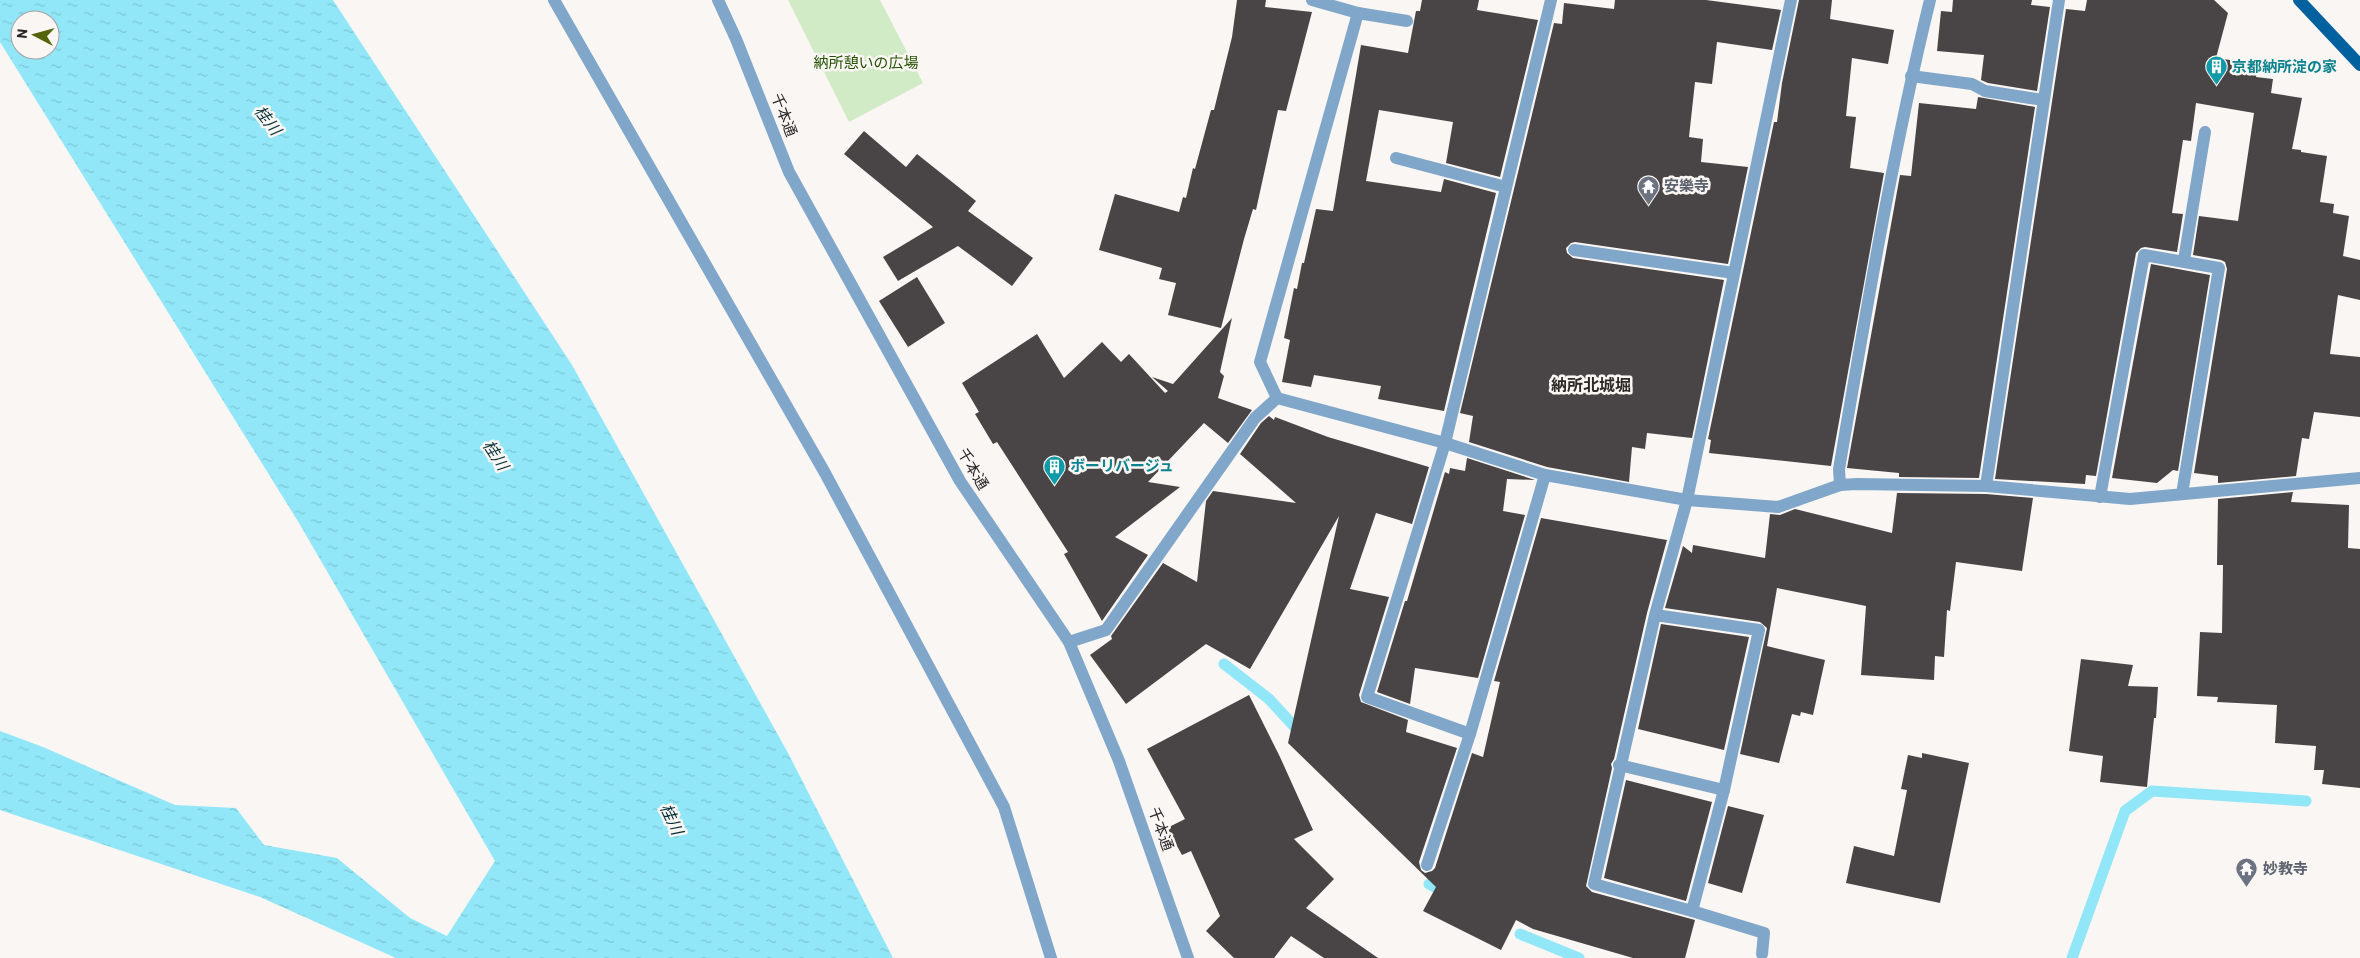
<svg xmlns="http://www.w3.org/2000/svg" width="2360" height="958" font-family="Barlow,'Noto Sans JP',sans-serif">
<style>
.green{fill:#d1ebc6}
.water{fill:url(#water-ripples);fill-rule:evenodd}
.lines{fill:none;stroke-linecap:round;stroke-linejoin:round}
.stream{stroke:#91e7f8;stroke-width:11}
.building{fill:#494546}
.minor{stroke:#80a7c9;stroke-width:12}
.major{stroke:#00619e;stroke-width:12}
.labels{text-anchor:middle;stroke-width:5;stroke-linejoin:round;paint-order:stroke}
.park-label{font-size:15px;fill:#225000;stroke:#f9f6f3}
.culture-label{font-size:15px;font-weight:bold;fill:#0d838f;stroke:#f9f6f3;text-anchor:start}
.street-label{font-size:15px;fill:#282625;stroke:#f9f6f3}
.worship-label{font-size:15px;font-weight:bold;fill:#5b616d;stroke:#f9f6f3;text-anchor:start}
.water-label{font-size:16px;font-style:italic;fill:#063139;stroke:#f9f6f3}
.neighbourhood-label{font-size:16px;font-weight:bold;fill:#2c2927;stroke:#f9f6f3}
</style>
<defs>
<pattern id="water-ripples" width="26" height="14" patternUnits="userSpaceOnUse" patternTransform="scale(1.25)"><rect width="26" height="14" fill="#91e7f8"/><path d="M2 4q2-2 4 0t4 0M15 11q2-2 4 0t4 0" fill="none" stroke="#7dc6d4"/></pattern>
</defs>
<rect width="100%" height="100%" fill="#f9f6f3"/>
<path class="green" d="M788,0h92l43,83 -74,39z"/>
<path class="water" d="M0,0h333l239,365 216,388 105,205h-497l-136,-61 -260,-87v-79l43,16 132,58 61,3 28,37 73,13 73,60 37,18 48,-75 -196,-338 -299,-481zM20,20h30v30h-30z"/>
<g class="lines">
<g class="stream">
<path d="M1224,664l45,35 33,36"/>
<path d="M1429,884l20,11"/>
<path d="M1520,934l59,24"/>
<path d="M2072,958l53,-147 27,-20 154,10"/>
</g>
</g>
<g class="building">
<path d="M1237,0h29l-1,7 47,5 -26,99 -8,-1 -22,100 -3,-1 -9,30 -23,89 -53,-13 8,-32 -17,-4 3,-11 -63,-18 16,-56 64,18 4,-15 3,1 7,-30 2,1 16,-59h3l18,-73z"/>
<path d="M1422,0h57l-2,10 61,10 -38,157 -54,-14 7,-41 -74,-12 -13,71 75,11 3,-13 52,14 -52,218 -66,-12 3,-13 -67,-11 -3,12 -29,-5 8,-42 -6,-2 10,-50 3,1 5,-26h2l12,-54 17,2 28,-166 47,8 8,-42h4z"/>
<path d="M1615,0h91l75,10 -9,40 -55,-8 -5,42 -17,-2 -6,55 14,2 -2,23 47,5 -20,97 -153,-22 -4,1 -5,5 1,5 6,5 151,22 -32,158 -45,-5 -2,16 -13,-2 -3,35 -82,-15 -78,-25 4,-26 -13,-3 94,-390 8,1 2,-21 50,6z"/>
<path d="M1799,0h33l-2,19 64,11 -6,34 -36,-6 -6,58 10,1 -6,51 34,5 -53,293 -122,-13 2,-13 -3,-1 66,-317h3l5,-39z"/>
<path d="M1953,0h79l-1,5 19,2 -13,84 -49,-8 -7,-3 3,-25 -47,-4 4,-40 11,1z"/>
<path d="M2087,0h127l14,13 -12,45 42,6 -2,13 17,2 -2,14 31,5 -10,51 9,1v2l26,4 -7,46 14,2 -1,9 16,3 -6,40 17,4v40l-22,-5 -8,59 30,3v60l-46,-5 -5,27 -7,-1 -6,38 -78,7v-7l-24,-3 33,-204 -2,-7 -4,-2 -28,-5 6,-39 39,5 16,-108 -58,-10 -5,38 -8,-1 -11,73 11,1 -6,38 -32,-5 -4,1 -5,5 -40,223 -10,-1 -1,9 -90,-5 71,-470 19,2z"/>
<path d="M1978,97l57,10 -56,371 -80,-1v-4l-52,-5 53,-293 11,1 8,-73 57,6z"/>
<path d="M864,131l42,36 11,-13 59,47 -8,10 65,47 -21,28 -54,-40 -60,35 -15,-24 50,-30 -89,-73z"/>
<path d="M2151,264l59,11 -32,196 -5,-1 -16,13 -45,-5z"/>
<path d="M917,277l28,46 -37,24 -29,-46z"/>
<path d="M1232,318l-12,54 4,4 -6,22 34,12 -24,33 -24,-20 -56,59 32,5 -65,50 33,18 -46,66 -38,-67 4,-2 -71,-110 -4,2 -18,-30 4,-2 -17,-29 75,-49 27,44 38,-36 19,20 8,-8 36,39 3,-2 -16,-14 21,7z"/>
<path d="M1269,416l5,4 1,-3 53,20 101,30 -17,57 -36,-11 -26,76 39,8 -30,98 2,7 47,18 -2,12 51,16 -38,114 2,8 4,3 7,-2 3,-3 37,-115 11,4 17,-75 -6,-1 47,-163 126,22 -20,73 -33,146 -3,5 1,4 -26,118 6,6 103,28 -10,38h-52l-100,-29 -17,-9 -15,30 -78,-39 13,-24 -148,-144 51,-227 -89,153 -44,-25 -80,60 -36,-49 22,-16 -1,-3 52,-73 34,19 9,-81 7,-10 83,12 -56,-49 21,-31z"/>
<path d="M1467,458l68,22 -28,-1 -4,32 22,4 -47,163 -63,-10 -5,36 -33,-12 28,-91h2l38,-129 4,2 1,-6 15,3z"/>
<path d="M2293,492l-2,10 58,3 -1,43 12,1v239l-38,-4 2,-14h-10l2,-24 -41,-3 2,-38 -60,-3 1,-5 -21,-1 3,-64 22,1 1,-68h-6l1,-66z"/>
<path d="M1897,493l89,1 47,4 -11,73 -66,-9 -6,49 -3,-1 -3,47 -9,-1 -1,24 -73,-5 5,-69 -89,-18 -10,58 58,14 -12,55 -12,-3 -1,4 -8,-2 -13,49 -39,-9 27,-126 -7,-6 -95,-14 18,-62 9,7 1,-8 72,13 5,-44 10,1 15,-6 97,24z"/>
<path d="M1661,624l88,13 -25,113 -86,-21z"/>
<path d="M2081,659l52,6 -5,21 30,1 -2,31h-2l-7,69 -47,-5 3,-26 -34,-5z"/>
<path d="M1249,695l31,62 33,73 -19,9 40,40 -28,29 72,50h-54l-33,-22 -17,22h-40l-28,-27 14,-15 -29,-65 -9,4 -15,-27 18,-9 -38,-70z"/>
<path d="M1922,753l47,10 -29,140 -94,-20 8,-37 40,10 13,-66 -6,-1 7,-34 14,3z"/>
<path d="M1626,780l86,22 -26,99 -82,-23z"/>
<path d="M1728,806l36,9 -22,78 -34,-10z"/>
</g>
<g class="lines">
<g class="minor">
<path d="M554,0l271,473 179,334 47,151"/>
<path d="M718,0l18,39 53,133 171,309 109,161 50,119 69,197"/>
<path d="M1312,0l46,13 49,8"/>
<path d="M1911,76l61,8 13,7 58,9"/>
<path d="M1396,158l110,29"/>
<path d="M1574,250l160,23"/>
<path d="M2184,260l21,-128"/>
<path d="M1277,398l-17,-36 98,-349"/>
<path d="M1840,485l-1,-16c27,-157 53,-314 91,-469"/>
<path d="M1986,486l73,-486"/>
<path d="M2100,497l44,-242 75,13 -37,226"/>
<path d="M1655,615l104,15 -35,160 -32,121 -98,-27 61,-269 32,-115 104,-500"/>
<path d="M1069,642l37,-12 149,-212 22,-20 168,45 100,32 142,25 91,7 62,-22 16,-1 130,2 144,13 230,-21"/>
<path d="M1470,734l-103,-37 78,-254 106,-443"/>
<path d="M1619,765l105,25"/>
<path d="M1427,865l43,-131 75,-259"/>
<path d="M1692,911l72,22 -2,21"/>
</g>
<path class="major" d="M2299,0l61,65"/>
</g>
<defs>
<symbol id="building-pin" viewBox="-11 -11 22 30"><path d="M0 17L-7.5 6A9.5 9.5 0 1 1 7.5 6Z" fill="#0f9aa8" stroke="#f9f6f3"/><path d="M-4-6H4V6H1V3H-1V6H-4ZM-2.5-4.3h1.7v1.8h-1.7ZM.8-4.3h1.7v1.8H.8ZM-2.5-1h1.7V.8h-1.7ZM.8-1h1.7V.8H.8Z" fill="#fff"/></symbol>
<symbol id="temple-pin" viewBox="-11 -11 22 30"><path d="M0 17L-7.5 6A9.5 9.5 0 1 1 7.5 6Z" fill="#6b7280" stroke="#f9f6f3"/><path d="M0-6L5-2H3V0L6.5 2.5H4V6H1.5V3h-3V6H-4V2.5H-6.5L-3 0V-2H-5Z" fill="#fff"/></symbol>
</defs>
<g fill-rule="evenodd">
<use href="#building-pin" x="2204" y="54" width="25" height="34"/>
<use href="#temple-pin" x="1636" y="174" width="25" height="34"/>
<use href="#building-pin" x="1042" y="454" width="25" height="34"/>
<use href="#temple-pin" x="2234" y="856" width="25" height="34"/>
</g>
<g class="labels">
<g class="park-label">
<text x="866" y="68">納所憩いの広場</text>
</g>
<g class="culture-label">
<text x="2232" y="72">京都納所淀の家</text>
<text x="1070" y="471">ボーリバージュ</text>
</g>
<g class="street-label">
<text transform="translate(784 115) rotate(69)" y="5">千本通</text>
<text transform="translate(973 469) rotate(59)" y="5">千本通</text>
<text transform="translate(1161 829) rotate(70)" y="5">千本通</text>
</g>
<g class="worship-label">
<text x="1664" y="191">安樂寺</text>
<text x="2263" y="874">妙教寺</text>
</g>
<g class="water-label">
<text transform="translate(268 120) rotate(52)" y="6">桂川</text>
<text transform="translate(496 455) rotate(57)" y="6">桂川</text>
<text transform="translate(672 819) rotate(65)" y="6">桂川</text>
</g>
<g class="neighbourhood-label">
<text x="1591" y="391">納所北城堀</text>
</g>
</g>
<g transform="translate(35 35) rotate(276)"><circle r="24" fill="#f9f6f3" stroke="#a5a3a1"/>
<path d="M0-4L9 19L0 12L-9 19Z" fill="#53640b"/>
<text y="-8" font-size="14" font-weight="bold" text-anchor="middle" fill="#282625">N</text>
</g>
</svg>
